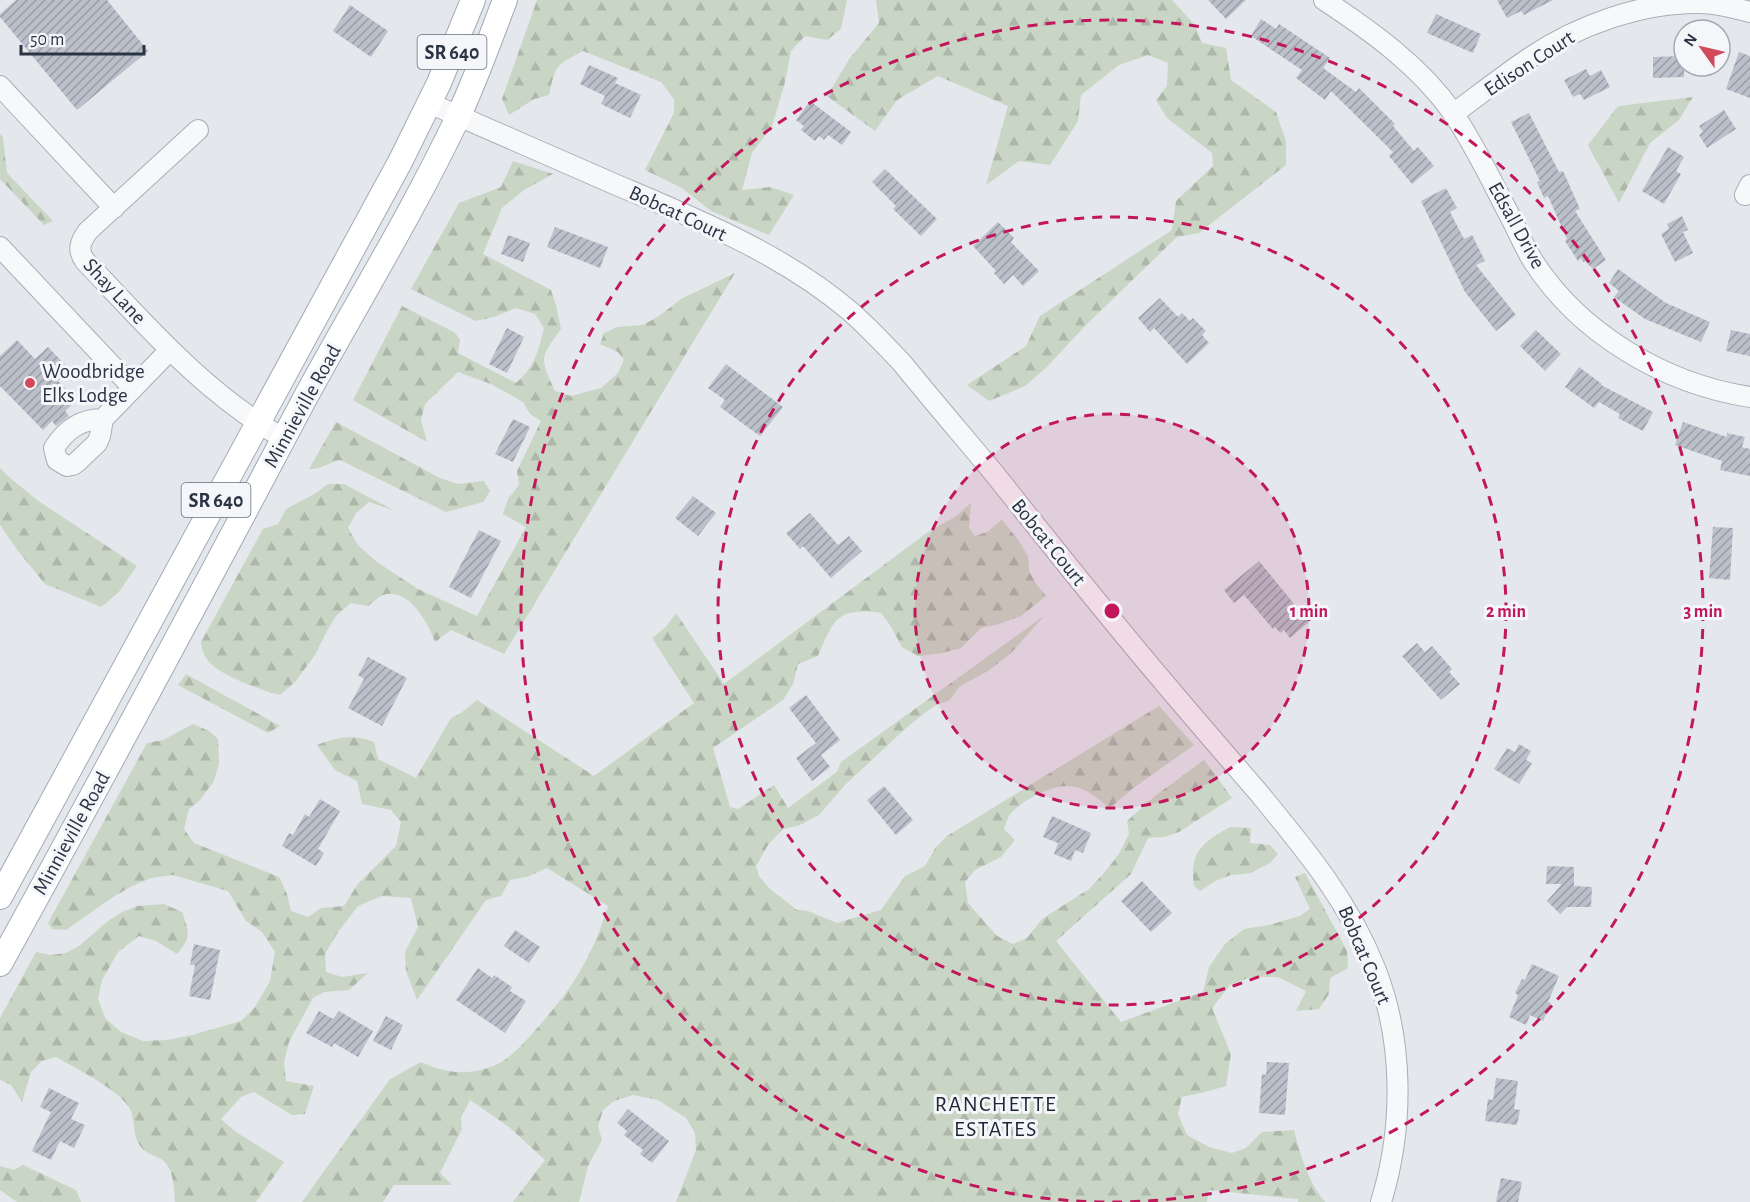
<svg xmlns="http://www.w3.org/2000/svg" width="1750" height="1202" font-family="'Alegreya Sans',sans-serif">
<style>
.forest{fill:url(#forest-firs)}
.building{fill:url(#building-hatch)}
.lines{fill:none;stroke-linecap:round;stroke-linejoin:round}
.minor-casing{stroke:#a9aeb7;stroke-width:22}
.major-casing{stroke:#a3abb8;stroke-width:26}
.minor{stroke:#f7f8fa;stroke-width:20}
.major{stroke:#fff;stroke-width:24}
.ring{fill:none;stroke:#c2185b;stroke-width:3;stroke-dasharray:10 8}
.poi-dot{fill:#d1495b;stroke:#f4f6f9;stroke-width:2}
.labels{text-anchor:middle;stroke-width:6;stroke-linejoin:round;paint-order:stroke}
.shield{fill:#f4f6f9;stroke:#676e7b;stroke-width:1.5}
.shield-label{font-size:20px;font-weight:bold;fill:#2b3445}
.street-label{font-size:21px;fill:#2b3445;stroke:#f4f6f9}
.poi-label{font-size:21px;fill:#2b3445;stroke:#f4f6f9;text-anchor:start}
.neighbourhood-label{font-size:22px;letter-spacing:1.5px;fill:#1d2536;stroke:#f4f6f9}
.centre{fill:#c2185b;stroke:#f4f6f9;stroke-width:3}
.ring-label{font-size:18px;text-anchor:middle;font-weight:bold;fill:#c2185b;stroke:#f4f6f9;stroke-width:6;stroke-linejoin:round;paint-order:stroke}
</style>
<defs>
<pattern id="forest-firs" width="22" height="20" patternUnits="userSpaceOnUse" patternTransform="scale(1.5)"><rect width="22" height="20" fill="#c9d6c5"/><path d="M5 1l3.5 6h-7zM16 11l3.5 6h-7z" fill="#adb8ab"/></pattern>
<pattern id="building-hatch" width="6" height="6" patternUnits="userSpaceOnUse" patternTransform="scale(1.5)"><rect width="6" height="6" fill="#bbc0ca"/><path d="M-1 1l2-2M0 6l6-6M5 7l2-2" fill="none" stroke="#989da6"/></pattern>
</defs>
<rect width="100%" height="100%" fill="#e4e7ec"/>
<g class="forest">
<path d="M537,0h310l-6,29 -14,11 -22,-4 -14,15 -7,35 -12,40 -20,27 -10,37 28,-3 24,8 -25,40 -58,-24 -29,-23 -37,-18 29,-57v-14l-13,-17 -78,-31c-28,15 -27,13 -34,44l-15,4 -25,16 -7,-16z"/>
<path d="M876,0h296l23,25 7,18 24,5 5,32 45,32 10,29v24l-87,68 -22,4 -92,89 -38,41 -22,19 -36,15 -22,-16 59,-39 14,-30 132,-86 4,-29 37,-35 -1,-13 -45,-35 -11,-18 11,-14 1,-23 -20,-8 -29,10 -38,30 -3,26 -28,44 -31,-4 -33,24 22,-79 -70,-30 -41,24 -22,31 -48,-35 23,-38 29,-35z"/>
<path d="M1693,97l-14,23 -29,23 -31,60 -31,-58 30,-39z"/>
<path d="M0,134l3,3 4,36 46,48 -9,4 -44,-46z"/>
<path d="M513,161l40,13 -29,16 -22,18 -19,46 68,36 5,15 5,24c-22,30 -21,29 -6,62l16,5 30,-8 17,-15 6,-13 -6,-8 -18,-8 4,-11 13,-6 26,-2 16,-9 22,-17 54,-26 -231,381 -53,-24 -16,12c-7,-19 -26,-55 -52,-47 -5,2 -11,8 -15,11l-17,-3 -15,13 -9,15 -12,24 -20,27 -15,13c-18,-4 -57,-19 -69,-31 -7,-7 -9,-13 -10,-22l62,-113 15,-5 8,-15 30,-16 12,-9h16l51,27 -26,-9 -13,11 -8,15 10,17 19,17 41,27 59,27 49,-89 -23,-13 5,-15 11,-14 -2,-14 24,-50 -11,-7 -7,-12 -32,-18 -33,-12 -33,32 -4,16 6,22 -74,-42 49,-94 52,26 6,7 -2,14 58,30c19,-16 22,-32 28,-55l-9,-14 -19,-6 -22,9 -18,4 -65,-32 48,-86 42,-16z"/>
<path d="M336,422l104,56 18,6 26,-3 6,10 -7,11 -37,10 -106,-52c-10,2 -21,10 -31,9z"/>
<path d="M0,468l9,9 28,23 100,66 -19,27 -17,14 -56,-23 -27,-33 -18,-26z"/>
<path d="M971,503l-2,25 6,8 12,-4 15,-12 17,21 9,15 1,15 7,13 10,12 -25,20 -22,8 -18,4 -20,20 -19,5 -24,3 -16,-9 -12,-22 -9,-12c-44,-6 -47,6 -63,43l-20,8 -5,20 -10,16 -70,48 17,59 8,2 36,-24 14,23 49,-36 4,-10 203,-146 -33,37 -23,18 -29,16 -9,13 -14,5 -14,10 -17,14 -60,56 -26,30 -19,10 -17,4 -15,16 -12,21 3,10 11,13 27,21 11,1 29,12 44,-13 24,-34 20,-10 11,-19 11,-11 212,-130 35,39 -62,44 -22,19c-12,-9 -26,-22 -42,-22 -16,-1 -45,14 -56,26 -4,4 -6,11 -8,17l11,11 -14,17 -26,13 -10,12 3,21 29,33 16,8 14,-6 15,-19 47,-30 15,-16 15,-19 10,-20 -2,-13 28,-25 49,-36 28,38 -53,34 -15,5 -16,1 -17,36 -75,67 65,81 82,-30 6,-25 16,-23 19,-15 25,-4 31,-9 10,-7 -15,-32 10,-4 42,78 1,17 -18,10 -1,16 -10,15 -23,2 10,-20 -28,-14h-27l-21,8 -18,23 19,46 -5,32 -21,6 -23,5 -4,17 9,21 22,12 23,6 14,-5 16,-16 32,-2c7,26 13,50 31,72h-27v-3l-89,-9 -2,12h-531l20,-52 -1,-17 -9,-15 -28,-18 -25,-5 -19,6 -11,9 -5,16 4,14 -14,26 -9,36h-66l32,-42 -36,-33 -39,-27 -9,18 1,11 -22,44 12,12h-58l-11,17h-81l88,-123 31,-17c26,12 48,14 75,3 13,-6 26,-20 35,-30 39,-43 60,-74 77,-129l-61,-38 -20,9 -17,3 -9,16 -15,4 -69,100 -11,-29 -1,-19 13,-25 -7,-29 -29,-2 -24,10 -20,26 -13,22 1,18 16,5 26,-4 -19,17 -25,2 -11,6 -24,44 -5,20 2,19 28,5 -9,28 -13,1 -38,-23 -13,5 -20,22 15,13 48,30 -28,40h-81c-1,-15 -1,-34 -14,-43 -5,-3 -13,-5 -17,-9 -12,-11 -8,-25 -13,-39 -7,-19 -56,-43 -75,-54l-14,4 -11,11 -9,30 -11,-17 -11,-5v-62l36,-66 15,3 15,-2 13,-7 29,-25 14,-9 15,-6 27,-2 18,8c7,20 10,25 -5,42l-21,-13 -17,-5 -21,16 -16,28 -4,19 7,19 16,14 22,9 24,-1 25,-5 49,-14 14,-14 15,-26 5,-29 -13,-20 -16,-11 -18,-30 -55,-16 -22,3 -19,8 -19,11 -47,33 -14,-1 -4,-6 99,-180 16,-3 30,-16 16,7 9,8 1,25 -5,17 -14,19 -11,9 -5,20 10,14 85,34 8,17 4,17 17,6 13,-9 23,-2 13,-21 39,-39 5,-24 -10,-12 -29,-6 -5,-23 -22,-11 -18,-25c21,-8 35,-11 57,-3l4,17 38,19 35,-60 10,-5 16,-13 117,76 100,-73 -42,-65 14,-11 10,-14 48,71 204,-152 27,-15z"/>
<path d="M186,674l94,52 -12,7 -90,-48z"/>
<path d="M1230,827l21,1 -1,15 20,2 8,9 -8,9 -19,10 -20,2 -14,5 -17,11 -6,-5c-5,-34 9,-44 36,-59z"/>
<path d="M23,1165l53,25 5,12h-64l-17,-12v-24l14,4z"/>
</g>
<g class="building">
<path d="M16,0h91l41,51 -71,59 -77,-93v-3z"/>
<path d="M1208,0h38l-20,19z"/>
<path d="M1497,0h56l-29,15 -3,-4 -14,7z"/>
<path d="M350,5l38,26 -17,26 -38,-26z"/>
<path d="M1436,14l45,20 -8,19 -46,-20z"/>
<path d="M1261,19l15,10 3,-5 51,34 -7,10 33,24 3,-4 36,36 -2,2 21,25 4,-4 16,19 -22,18 -23,-28 4,-4 -62,-61 -6,9 -29,-22 6,-8 -51,-34z"/>
<path d="M1739,52l11,4v42l-24,-9z"/>
<path d="M1684,56v21l-31,1v-21z"/>
<path d="M589,65l29,13 -3,5 26,12 -11,23 -29,-14 4,-8 -25,-12z"/>
<path d="M1586,69l4,7 11,-6 9,17 -26,13 -4,-6 -7,3 -9,-17z"/>
<path d="M810,101l41,31 -9,13 -14,-10 -4,5 -5,-4 -4,5 -14,-11 3,-4 -8,-6z"/>
<path d="M1724,110l12,19 -29,19 -8,-13 4,-3 -4,-6z"/>
<path d="M1529,113l30,59 4,-1 17,38 -5,2 31,49 -13,9 -8,-8 -2,1 -2,-4 -3,3 -13,-20 2,-2 -19,-43 -4,2 -7,-16 3,-1 -29,-59z"/>
<path d="M1668,147l16,10 -8,14 5,3 -17,30 -22,-13z"/>
<path d="M885,169l52,50 -16,17 -28,-27 3,-3 -24,-24z"/>
<path d="M1446,188l11,20 -7,4 14,27 8,-4 13,26 -9,4 40,50 -20,16 -31,-39 -44,-91z"/>
<path d="M1682,216l6,14 -5,2 10,21 -18,9 -14,-28 8,-5 -2,-5z"/>
<path d="M998,222l16,16 -3,4 28,29 -16,15 -10,-11 -9,9 -10,-11 2,-2 -23,-25z"/>
<path d="M555,227l53,20 -8,21 -53,-21z"/>
<path d="M508,235l22,8 -7,19 -22,-8z"/>
<path d="M1618,269l48,34 44,19 -9,20 -56,-23 -31,-22 5,-6 -10,-8z"/>
<path d="M1160,298l18,19 4,-4 8,8 3,-3 13,13 -4,4 7,8 -22,21 -33,-36 -4,4 -12,-14z"/>
<path d="M507,328l17,9 -17,36 -18,-9z"/>
<path d="M1536,330l25,24 -16,17 -25,-25z"/>
<path d="M1731,330l19,4v22l-24,-5z"/>
<path d="M17,340l18,19 13,-12 22,23 -12,11 18,19 -11,11 4,5 -13,10 -4,-5 -9,9 -43,-44v-30z"/>
<path d="M726,364l57,43 -23,29 -40,-29 5,-7 -17,-12z"/>
<path d="M1579,367l23,17 -1,1 52,27 -10,19 -25,-13 2,-4 -21,-12 -5,6 -29,-21z"/>
<path d="M513,419l17,8 -17,35 -18,-8z"/>
<path d="M1683,422l44,15v-4l18,4 -3,10 8,2v27l-30,-6 2,-9 -47,-16z"/>
<path d="M693,496l23,17 -18,23 -23,-18z"/>
<path d="M810,513l28,32 11,-9 13,15 -31,27 -28,-32 -3,3 -14,-16z"/>
<path d="M1713,527l20,1 -3,52 -21,-2z"/>
<path d="M479,530l22,11 -30,57 -22,-11z"/>
<path d="M1259,561l50,61 -19,16 -6,-8 -4,3 -5,-6 -2,2 -29,-34 -10,8 -10,-13z"/>
<path d="M1417,643l8,9 7,-6 20,23 -3,3 11,12 -19,16 -39,-44z"/>
<path d="M368,657l39,21 -25,48 -34,-18 16,-29 -6,-4z"/>
<path d="M806,695l34,45 -19,15 9,12 -18,14 -16,-23 20,-15 -27,-35z"/>
<path d="M1519,744l12,7 -5,9 6,3 -13,21 -25,-15 13,-21 8,4z"/>
<path d="M884,786l29,34 -17,15 -29,-35z"/>
<path d="M320,799l20,12 -22,38 6,4 -8,13 -34,-20 7,-13 4,2 12,-21 4,3z"/>
<path d="M1052,816l39,17 -8,20 -8,-3 -4,11 -17,-7 4,-11 -15,-6z"/>
<path d="M1547,866l27,1v19l18,1 -1,20h-24l-7,7 -13,-13 15,-17h-16z"/>
<path d="M1142,881l30,32 -21,19 -30,-31z"/>
<path d="M515,930l25,17 -11,16 -25,-17z"/>
<path d="M194,944l26,6 -10,50 -21,-4 6,-31h-5z"/>
<path d="M1532,964l27,12 -11,26 3,1 -8,18 -13,-6 -4,10 -17,-8 9,-22 -3,-2 7,-14 3,1z"/>
<path d="M478,968l14,10 2,-3 18,12 -2,4 16,10 -21,32 -49,-33z"/>
<path d="M319,1011l14,8 6,-8 34,20 -15,26 -24,-14 -2,4 -26,-14z"/>
<path d="M386,1016l17,9 -12,25 -18,-9z"/>
<path d="M1267,1062l22,1 -4,52 -26,-2 3,-39 4,1z"/>
<path d="M1496,1078l22,3 -4,28 6,1 -3,15 -32,-4 3,-22 5,1z"/>
<path d="M49,1088l30,15 -8,16 14,6 -11,23 -14,-7 -9,19 -19,-9 19,-39 -11,-5z"/>
<path d="M628,1109l41,32 -17,22 -12,-9 3,-4 -19,-15 3,-4 -10,-8z"/>
<path d="M1501,1178l21,4 -4,20h-22z"/>
</g>
<g class="lines">
<defs>
<g id="minor">
<path d="M1324,0c47,31 96,66 129,113 23,34 40,71 59,107 7,14 13,28 21,41 47,73 132,123 217,136"/>
<path d="M0,86l114,122"/>
<path d="M429,103c61,27 122,53 183,80 82,35 170,70 239,129 18,16 35,34 51,51 30,37 61,73 91,109 56,70 111,140 169,208 32,38 64,75 96,112 46,56 90,108 117,176 29,73 29,159 6,234"/>
<path d="M1453,114c26,-19 51,-39 78,-57 47,-32 112,-55 169,-54 17,0 34,5 50,9"/>
<path d="M198,130l-110,101c-8,11 -11,19 -3,30 62,65 121,134 200,178"/>
<path d="M1745,195l5,-10"/>
<path d="M0,247l133,141"/>
<path d="M103,419c-22,0 -37,10 -49,29l3,12 10,6 6,-1 4,-3 20,-19 3,-7 3,-17 67,-69"/>
</g>
<g id="major">
<path d="M0,897l400,-735 39,-79 34,-83"/>
<path d="M0,964c103,-187 204,-375 304,-564 51,-94 108,-186 154,-283 18,-38 32,-78 47,-117"/>
</g>
</defs>
<use href="#minor" class="minor-casing"/>
<use href="#major" class="major-casing"/>
<use href="#minor" class="minor"/>
<use href="#major" class="major"/>
</g>
<circle cx="1112" cy="611" r="197" fill="#c2185b" fill-opacity=".12"/>
<g class="ring">
<circle cx="1112" cy="611" r="197"/>
<circle cx="1112" cy="611" r="394"/>
<circle cx="1112" cy="611" r="591"/>
</g>
<circle class="poi-dot" cx="30" cy="383" r="6"/>
<g class="labels">
<g class="shield">
<rect x="417.5" y="35" width="69" height="34" rx="4.5"/>
<rect x="181.5" y="483" width="69" height="34" rx="4.5"/>
</g>
<g class="shield-label">
<text x="452" y="59">SR 640</text>
<text x="216" y="507">SR 640</text>
</g>
<g class="street-label">
<text transform="translate(1529 63) rotate(-33)" y="7">Edison Court</text>
<text transform="translate(678 213) rotate(25)" y="7">Bobcat Court</text>
<text transform="translate(1517 225) rotate(61)" y="7">Edsall Drive</text>
<text transform="translate(115 291) rotate(47)" y="7">Shay Lane</text>
<text transform="translate(302 406) rotate(-61)" y="7">Minnieville Road</text>
<text transform="translate(1049 542) rotate(51)" y="7">Bobcat Court</text>
<text transform="translate(71 833) rotate(-61)" y="7">Minnieville Road</text>
<text transform="translate(1365 955) rotate(67)" y="7">Bobcat Court</text>
</g>
<g class="poi-label">
<text x="42" y="378">Woodbridge<tspan x="42" dy="24">Elks Lodge</tspan></text>
</g>
<g class="neighbourhood-label">
<text x="996" y="1111">RANCHETTE<tspan x="996" dy="25">ESTATES</tspan></text>
</g>
</g>
<circle cx="1112" cy="611" r="9" class="centre"/>
<g class="ring-label">
<text x="1309" y="617">1 min</text>
<text x="1506" y="617">2 min</text>
<text x="1703" y="617">3 min</text>
</g>
<g transform="translate(1702 48) rotate(304)"><circle r="28" fill="#f4f6f9" stroke="#a4a8b1" stroke-width="1.5"/>
<path d="M0-4.5L10 22L0 15L-10 22Z" fill="#d1495b"/>
<text y="-9" font-size="16" font-weight="bold" text-anchor="middle" fill="#2b3445">N</text>
</g>
<path d="M21 45v9h123v-9" fill="none" stroke="#2b3445" stroke-width="3"/>
<text x="30" y="45" font-size="18" fill="#2b3445" stroke="#f4f6f9" stroke-width="4.5" paint-order="stroke">50 m</text>
</svg>
